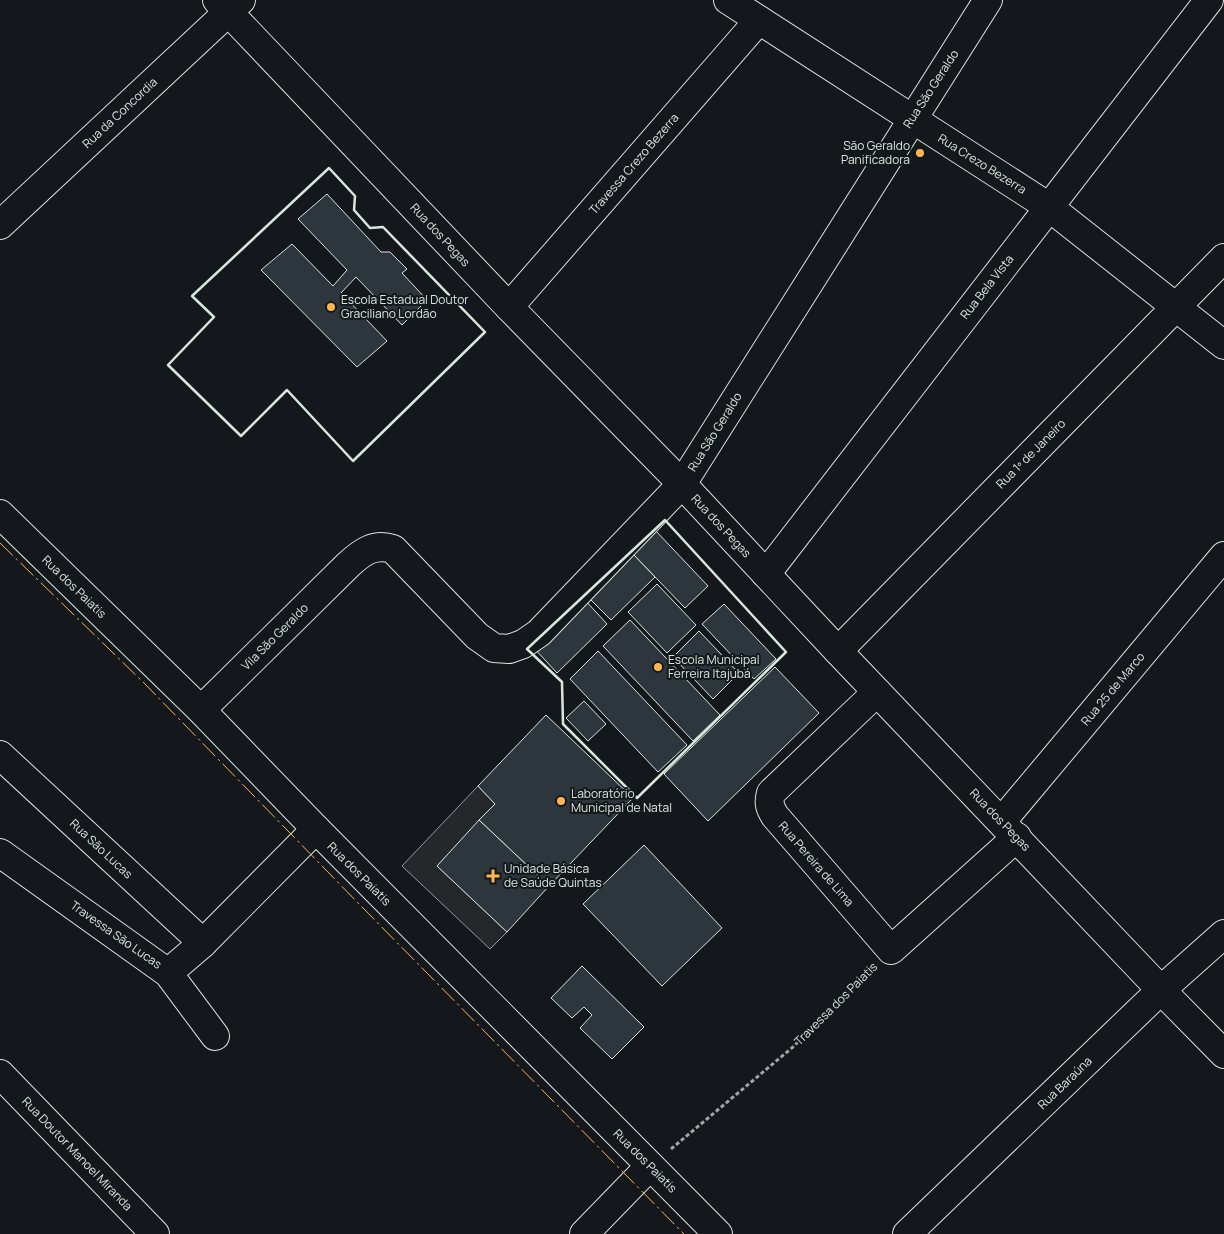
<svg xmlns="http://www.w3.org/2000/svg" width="1224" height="1234" font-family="Manrope,sans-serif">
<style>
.parking{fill:#24282b;stroke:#939e99}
.building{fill:#2c363c;stroke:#d8e6dc}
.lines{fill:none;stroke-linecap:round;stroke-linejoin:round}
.minor-casing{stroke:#d8e6dc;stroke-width:30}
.major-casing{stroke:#d8e6dc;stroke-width:30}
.path{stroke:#9da8a2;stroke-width:3;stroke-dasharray:4 2.5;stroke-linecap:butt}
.minor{stroke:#14181c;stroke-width:28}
.major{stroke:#14181c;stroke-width:28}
.wall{stroke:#d8e6dc;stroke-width:2.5}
.power{stroke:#ffb74d;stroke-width:1;stroke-dasharray:18 4 2.5 4;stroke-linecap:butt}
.poi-dot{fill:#ffb74d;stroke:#14181c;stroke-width:2}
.labels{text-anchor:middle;stroke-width:4;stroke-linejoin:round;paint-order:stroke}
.street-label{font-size:12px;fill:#d8e6dc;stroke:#14181c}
.poi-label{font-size:12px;fill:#d8e6dc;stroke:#14181c;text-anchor:start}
</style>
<rect width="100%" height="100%" fill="#14181c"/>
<path class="parking" d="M478,786l17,18 -58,62 70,66 -17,17 -88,-83z"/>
<g class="building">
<path d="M327,194l54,58h9l17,17 -5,4 25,27 -25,25 -46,-48 -15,16 46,48 -30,26 -96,-97 31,-26 41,42 14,-16 -49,-51z"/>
<path d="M654,529l54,57 -23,22 -54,-56z"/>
<path d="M631,552l24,25 -44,43 -25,-25z"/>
<path d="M657,584l39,41 -29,28 -39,-41z"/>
<path d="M584,599l23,25 -50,49 -24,-26z"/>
<path d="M724,604l52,55 -22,20 -52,-55z"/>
<path d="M630,620l90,95 -27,26 -90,-95z"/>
<path d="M699,631l40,42 -26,26 -40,-42z"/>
<path d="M598,651l89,94 -29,27 -88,-93z"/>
<path d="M775,667l44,46 -111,108 -44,-47z"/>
<path d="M584,701l22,23 -18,17 -22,-23z"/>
<path d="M546,715l87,83 -84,88 -70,-66 16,-16 -17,-18z"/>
<path d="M479,820l70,66 -42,46 -70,-66z"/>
<path d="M644,845l78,83 -60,58 -79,-82z"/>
<path d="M582,966l62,61 -32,32 -32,-31 12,-13 -8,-8 -12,11 -21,-20z"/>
</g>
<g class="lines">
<defs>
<g id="minor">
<path d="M728,0l321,207 175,138"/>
<path d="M0,225l241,-225"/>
<path d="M509,307l250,-287"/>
<path d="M766,574l443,-574"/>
<path d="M838,651l386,-393"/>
<path d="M877,692l-106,101c-3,10 -1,15 4,23l116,134 126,-113"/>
<path d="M201,710l147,-145c14,-13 26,-22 45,-16l84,87 17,12 15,1 14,-5 16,-11 143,-149 306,-484"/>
<path d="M0,755l203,188"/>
<path d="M1002,821l222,-265"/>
<path d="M0,853l168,120 47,63"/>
<path d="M168,973l35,-30 113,-114"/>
<path d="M0,1074l155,160"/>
<path d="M584,1234l66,-68"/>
<path d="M907,1234l254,-244 63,-56"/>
</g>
<g id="major">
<path d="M217,0l292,307 173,177 156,167 323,339 63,64"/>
<path d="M0,514l201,196 115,119 402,405"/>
</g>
</defs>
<use href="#minor" class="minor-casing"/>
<use href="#major" class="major-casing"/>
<path class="path" d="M671,1149l122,-102 80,-79"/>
<use href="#minor" class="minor"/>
<use href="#major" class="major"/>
<g class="wall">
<path d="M329,168l26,28 -1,14 16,18 13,-1 102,105 -132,129 -66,-71 -46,46 -73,-71 46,-48 -22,-21z"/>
<path d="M665,520l121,132 -149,146 -74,-74 -1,-42 -35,-33z"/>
</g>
<path class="power" d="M0,543l145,141 216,222 323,328"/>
</g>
<g class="poi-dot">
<circle cx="920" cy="153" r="5"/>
<circle cx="331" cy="307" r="5"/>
<circle cx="658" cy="667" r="5"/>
<circle cx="561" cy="801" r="5"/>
<path d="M490.5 868.5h5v5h5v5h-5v5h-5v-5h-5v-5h5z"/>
</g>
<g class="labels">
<g class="street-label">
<text transform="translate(931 89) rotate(-57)" y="4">Rua São Geraldo</text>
<text transform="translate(120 113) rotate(-43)" y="4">Rua da Concordia</text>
<text transform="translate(634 164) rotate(-49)" y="4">Travessa Crezo Bezerra</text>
<text transform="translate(982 164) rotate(32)" y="4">Rua Crezo Bezerra</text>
<text transform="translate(440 235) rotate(47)" y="4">Rua dos Pegas</text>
<text transform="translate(987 287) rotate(-52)" y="4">Rua Bela Vista</text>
<text transform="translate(715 432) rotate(-58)" y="4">Rua São Geraldo</text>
<text transform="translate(1031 454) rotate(-45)" y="4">Rua 1º de Janeiro</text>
<text transform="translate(721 526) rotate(47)" y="4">Rua dos Pegas</text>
<text transform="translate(74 587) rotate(44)" y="4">Rua dos Paiatis</text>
<text transform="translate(275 637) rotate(-45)" y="4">Vila São Geraldo</text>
<text transform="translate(1113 689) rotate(-50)" y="4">Rua 25 de Marco</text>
<text transform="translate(1000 820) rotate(46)" y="4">Rua dos Pegas</text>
<text transform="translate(101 849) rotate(43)" y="4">Rua São Lucas</text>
<text transform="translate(816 864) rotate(49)" y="4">Rua Pereira de Lima</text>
<text transform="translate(359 874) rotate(45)" y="4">Rua dos Paiatis</text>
<text transform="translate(116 935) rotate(35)" y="4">Travessa São Lucas</text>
<text transform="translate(836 1004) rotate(-45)" y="4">Travessa dos Paiatis</text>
<text transform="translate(1065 1083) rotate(-44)" y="4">Rua Baraúna</text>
<text transform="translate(77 1154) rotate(46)" y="4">Rua Doutor Manoel Miranda</text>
<text transform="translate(645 1161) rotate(45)" y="4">Rua dos Paiatis</text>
</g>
<g class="poi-label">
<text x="910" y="150" text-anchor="end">São Geraldo<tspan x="910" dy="14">Panificadora</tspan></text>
<text x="341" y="304">Escola Estadual Doutor<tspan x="341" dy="14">Graciliano Lordão</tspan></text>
<text x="668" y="664">Escola Municipal<tspan x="668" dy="14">Ferreira Itajubá</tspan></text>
<text x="571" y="798">Laboratório<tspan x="571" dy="14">Municipal de Natal</tspan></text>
<text x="504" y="873">Unidade Básica<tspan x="504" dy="14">de Saúde Quintas</tspan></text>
</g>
</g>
</svg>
